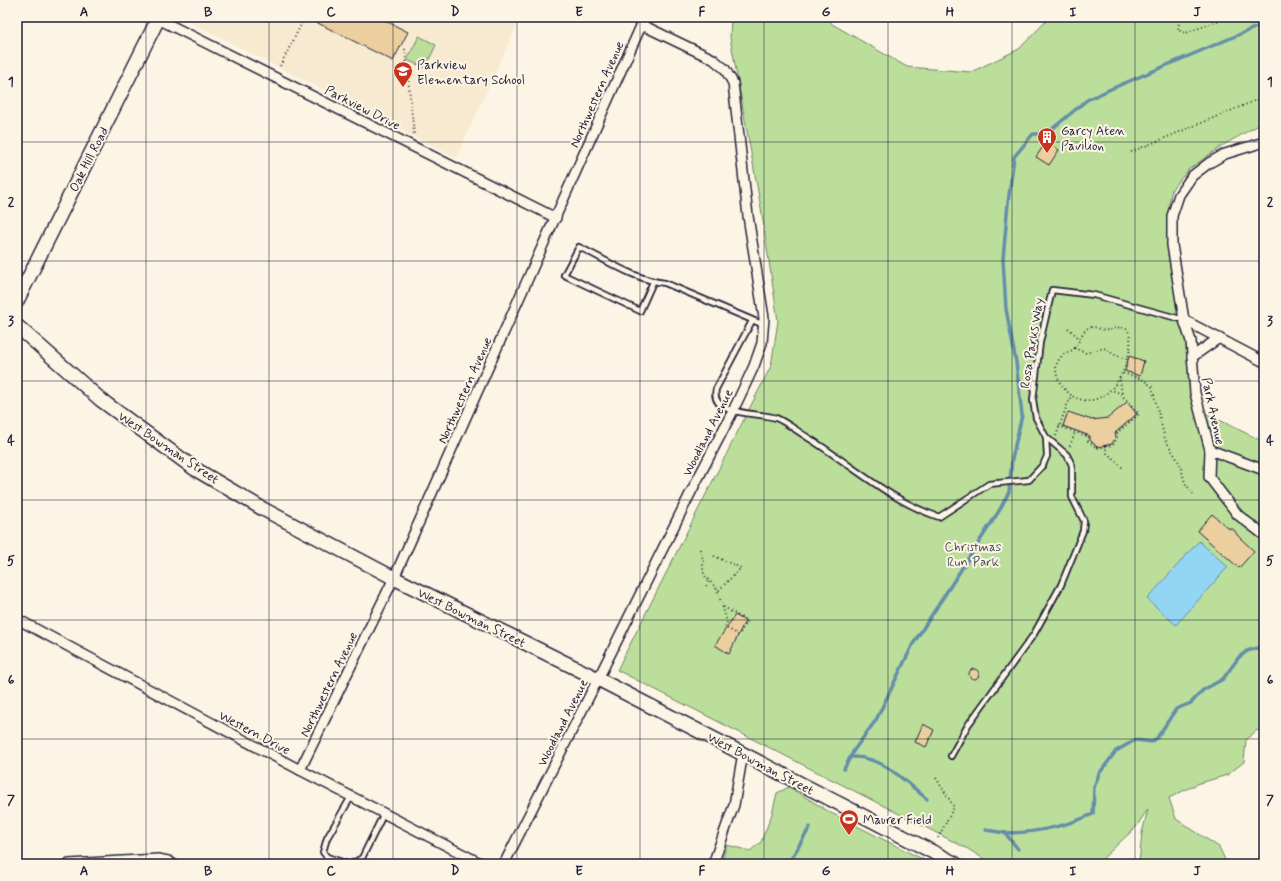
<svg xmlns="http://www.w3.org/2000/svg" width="1281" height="881" font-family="Mynerve,sans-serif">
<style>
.built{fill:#f7ead0}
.green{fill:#bbdf9a;stroke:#6e806a}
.water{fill:#92d6f4;stroke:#658eaa}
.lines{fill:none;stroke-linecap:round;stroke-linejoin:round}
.stream{stroke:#658eaa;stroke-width:3.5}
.building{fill:#ebcf9f;stroke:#22223b}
.lane-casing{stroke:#22223b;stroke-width:8}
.street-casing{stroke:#22223b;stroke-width:12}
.secondary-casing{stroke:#22223b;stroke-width:16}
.path{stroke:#22223b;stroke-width:2;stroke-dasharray:1 3;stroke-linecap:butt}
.lane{stroke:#fcf5e5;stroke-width:4.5}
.street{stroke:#fcf5e5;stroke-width:9}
.secondary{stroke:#fcf5e5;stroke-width:13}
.grid{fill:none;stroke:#22223b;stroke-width:1;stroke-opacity:0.55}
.labels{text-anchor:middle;stroke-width:4;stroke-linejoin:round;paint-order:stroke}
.poi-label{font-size:13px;fill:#22223b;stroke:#fcf5e5;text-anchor:start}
.street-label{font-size:13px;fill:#22223b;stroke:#fcf5e5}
.park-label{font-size:13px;fill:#485153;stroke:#fcf5e5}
.neatline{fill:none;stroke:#22223b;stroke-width:1.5}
.grid-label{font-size:13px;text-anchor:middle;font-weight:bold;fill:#22223b}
</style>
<rect width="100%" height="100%" fill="#fcf5e5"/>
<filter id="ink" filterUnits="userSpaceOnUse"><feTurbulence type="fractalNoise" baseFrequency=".025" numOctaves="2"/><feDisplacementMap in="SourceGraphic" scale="8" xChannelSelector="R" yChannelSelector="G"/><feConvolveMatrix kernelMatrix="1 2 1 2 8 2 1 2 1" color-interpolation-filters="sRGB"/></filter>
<g filter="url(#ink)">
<path class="built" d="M180,17h341l-65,141z"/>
<g class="green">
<path d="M731,17h97l4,7 75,43 64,5 48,-23 31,-32h214v110l-7,-1 -32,18 -36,25 -17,20 -3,15 3,41 23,163 69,34v287l-8,2 -10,9 -2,22 -17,13 -30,9 -28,14 7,21 43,28 8,17h-88l3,-31 6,-24 -12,18 -39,37h-105l-24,-15 -351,-179 154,-304 7,-45 -17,-113 -31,-171z"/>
<path d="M419,36l17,9 -11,23 -18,-8z"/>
<path d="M789,787l42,26 101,51h-211l6,-19 23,6 11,-9 11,-28 5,-21z"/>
</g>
<path class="water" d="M1199,541l29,26 -52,58 -29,-26z"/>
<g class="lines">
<g class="stream">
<path d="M851,757c30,-2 54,24 76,42"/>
<path d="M844,769l10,-19 22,-30 37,-76 86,-133 10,-19 3,-33 10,-44 -6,-53 -10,-53 -3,-50 5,-56 6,-46 19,-23h13l41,-34 26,-12 151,-64"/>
<path d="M986,830l19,3 13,16"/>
<path d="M1005,833c30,0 61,-7 88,-19l1,-27 5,-13 17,-23 19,-11 17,2 5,-4 19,-29 15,-6 12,-13 20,-11 16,-22 8,-6 17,-5"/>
<path d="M788,864l22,-37"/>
</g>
</g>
<g class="building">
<path d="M306,17h72l30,15 -15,29z"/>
<path d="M1046,142l13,8 -10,15 -13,-8z"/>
<path d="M1129,356l15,5 -4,15 -15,-5z"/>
<path d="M1127,402l10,12 -22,19 1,4 -4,7 -15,3 -7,-7v-4l-27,-10 5,-14 24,8 16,-2z"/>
<path d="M1212,514l16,14 6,2 4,6 16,15 -15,17 -42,-37z"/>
<path d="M735,615l10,6 -16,33 -14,-9z"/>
<circle cx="974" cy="674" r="5"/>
<path d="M923,724l11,6 -8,17 -11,-5z"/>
</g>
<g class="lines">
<defs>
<g id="lane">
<path d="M653,282l-13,29 -76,-36 15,-28c27,13 56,33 86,36l99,42"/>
<path d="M752,321l-36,68c-7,28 44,23 60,29 10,4 21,13 31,19 44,27 83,64 132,80l50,-33 40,-4 14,-15 4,-9 -1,-19 -10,-19 -3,-18 7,-58 12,-52 42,5 90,25"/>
<path d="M951,756l17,-31 66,-91 27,-49 22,-54 1,-10 -12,-24v-32l-5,-10 -21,-18"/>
<path d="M348,864l-21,-7 -4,-5 4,-14 24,-41"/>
<path d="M351,864l11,-6 22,-45"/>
</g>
<g id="street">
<path d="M158,19l398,199"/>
<path d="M1264,142l-39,12 -16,9 -17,13 -13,19 -7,21v29l12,75 7,21 4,52 15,57 -1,27 29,38 26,20"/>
<path d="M1184,320l80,42"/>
<path d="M1192,357l27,-19"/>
<path d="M1210,450l54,20"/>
<path d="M17,619l283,151 182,94"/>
<path d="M300,770l94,-192 251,-561"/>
<path d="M69,864l89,-5 10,2 5,3"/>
<path d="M504,864l94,-185 94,-189 41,-79 21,-45 8,-23 2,-25 -16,-102 -15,-133 -8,-14 -12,-10 -71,-34"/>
<path d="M713,864l21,-59 9,-52"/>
</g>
<g id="secondary">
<path d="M17,301l142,-284"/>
<path d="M17,326l84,74 94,69 68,40 131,69 204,101 358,185"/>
</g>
</defs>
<use href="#lane" class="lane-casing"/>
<use href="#street" class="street-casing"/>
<use href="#secondary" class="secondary-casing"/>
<g class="path">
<path d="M1183,17l-4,6 -1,7 8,3 42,-16"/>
<path d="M405,49l9,85"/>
<path d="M280,66l23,-45 -7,-4"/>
<path d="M1131,152l133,-55"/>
<path d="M1068,328l12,11"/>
<path d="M1074,348l12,5 18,-5 11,7 11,4"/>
<path d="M1123,373l21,7 8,7 13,52 15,25 5,19 8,11"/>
<path d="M1120,380l2,14"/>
<path d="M1059,426l30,11 -1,4 9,7 16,-3 4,-8v-4l22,-19 -19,-21 -9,-3"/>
<path d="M1056,436l11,-31 5,-9c43,23 69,-54 54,-68 -8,-2 -13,2 -21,2 -4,0 -8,-3 -12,-3 -11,-1 -13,16 -19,22 -4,3 -10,3 -13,8 -12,13 0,30 11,39"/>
<path d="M1105,445l2,8 16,15"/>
<path d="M1070,446l5,-14"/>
<path d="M700,549l3,10v12l2,5 12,13 10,33 -2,5 14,8 8,-14 -25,-15"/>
<path d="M714,556l27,12 -23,23"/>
<path d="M706,586l3,-5"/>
<path d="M936,778l18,29 -17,33"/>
</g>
<use href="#lane" class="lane"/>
<use href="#street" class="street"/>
<use href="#secondary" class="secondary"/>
</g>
</g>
<path class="grid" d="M146,17v847M269,17v847M393,17v847M517,17v847M640,17v847M764,17v847M888,17v847M1012,17v847M1135,17v847M17,142h1247M17,261h1247M17,381h1247M17,500h1247M17,620h1247M17,739h1247"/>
<defs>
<symbol id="school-pin" viewBox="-11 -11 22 30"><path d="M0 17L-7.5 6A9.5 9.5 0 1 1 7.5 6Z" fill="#c8321e" stroke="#fcf5e5"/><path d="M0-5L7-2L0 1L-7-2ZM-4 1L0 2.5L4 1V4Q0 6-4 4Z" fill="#fff"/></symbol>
<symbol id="building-pin" viewBox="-11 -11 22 30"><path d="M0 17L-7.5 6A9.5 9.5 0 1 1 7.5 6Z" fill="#c8321e" stroke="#fcf5e5"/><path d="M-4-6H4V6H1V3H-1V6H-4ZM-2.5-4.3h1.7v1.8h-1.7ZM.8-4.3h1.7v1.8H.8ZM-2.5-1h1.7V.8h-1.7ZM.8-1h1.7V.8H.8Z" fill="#fff"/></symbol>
<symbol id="stadium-pin" viewBox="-11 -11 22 30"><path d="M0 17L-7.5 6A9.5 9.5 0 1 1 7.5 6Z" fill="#c8321e" stroke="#fcf5e5"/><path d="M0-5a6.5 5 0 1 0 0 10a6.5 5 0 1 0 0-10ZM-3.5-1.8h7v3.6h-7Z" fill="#fff"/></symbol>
</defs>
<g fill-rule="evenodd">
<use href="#school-pin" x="392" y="60" width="22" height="30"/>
<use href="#building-pin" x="1036" y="126" width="22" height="30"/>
<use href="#stadium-pin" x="838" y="808" width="22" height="30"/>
</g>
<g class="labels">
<g class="poi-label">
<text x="417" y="69">Parkview<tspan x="417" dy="15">Elementary School</tspan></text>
<text x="1061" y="135">Garcy Aten<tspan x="1061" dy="15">Pavilion</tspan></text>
<text x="863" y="824">Maurer Field</text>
</g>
<g class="street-label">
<text transform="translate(596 94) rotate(-66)" y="5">Northwestern Avenue</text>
<text transform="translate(363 107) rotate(27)" y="5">Parkview Drive</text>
<text transform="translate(88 159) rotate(-63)" y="5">Oak Hill Road</text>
<text transform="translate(1031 343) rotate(-81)" y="5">Rosa Parks Way</text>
<text transform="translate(464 390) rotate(-66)" y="5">Northwestern Avenue</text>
<text transform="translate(1214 411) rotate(78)" y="5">Park Avenue</text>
<text transform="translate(707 432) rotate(-63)" y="5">Woodland Avenue</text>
<text transform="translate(169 447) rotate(34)" y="5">West Bowman Street</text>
<text transform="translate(472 617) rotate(26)" y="5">West Bowman Street</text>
<text transform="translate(328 684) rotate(-64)" y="5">Northwestern Avenue</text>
<text transform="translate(562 722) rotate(-63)" y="5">Woodland Avenue</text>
<text transform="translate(255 732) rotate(28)" y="5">Western Drive</text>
<text transform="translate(761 763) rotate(28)" y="5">West Bowman Street</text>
</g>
<g class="park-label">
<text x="973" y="551">Christmas<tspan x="973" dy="15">Run Park</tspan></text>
</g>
</g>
<rect width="1281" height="881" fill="none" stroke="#fcf5e5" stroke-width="44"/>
<rect x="22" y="22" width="1237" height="837" class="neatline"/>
<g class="grid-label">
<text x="84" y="16">A</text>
<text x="208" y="16">B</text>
<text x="331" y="16">C</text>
<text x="455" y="16">D</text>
<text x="579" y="16">E</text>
<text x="702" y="16">F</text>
<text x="826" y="16">G</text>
<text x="950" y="16">H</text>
<text x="1073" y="16">I</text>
<text x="1197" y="16">J</text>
<text x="11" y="86">1</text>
<text x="1270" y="86">1</text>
<text x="11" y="206">2</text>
<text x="1270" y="206">2</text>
<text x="11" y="325">3</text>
<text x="1270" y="325">3</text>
<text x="11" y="445">4</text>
<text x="1270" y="445">4</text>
<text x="11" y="565">5</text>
<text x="1270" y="565">5</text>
<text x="11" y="684">6</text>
<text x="1270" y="684">6</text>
<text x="11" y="804">7</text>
<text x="1270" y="804">7</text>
<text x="84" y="875">A</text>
<text x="208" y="875">B</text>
<text x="331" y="875">C</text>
<text x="455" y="875">D</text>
<text x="579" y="875">E</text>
<text x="702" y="875">F</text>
<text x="826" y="875">G</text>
<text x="950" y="875">H</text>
<text x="1073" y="875">I</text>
<text x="1197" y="875">J</text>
</g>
</svg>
